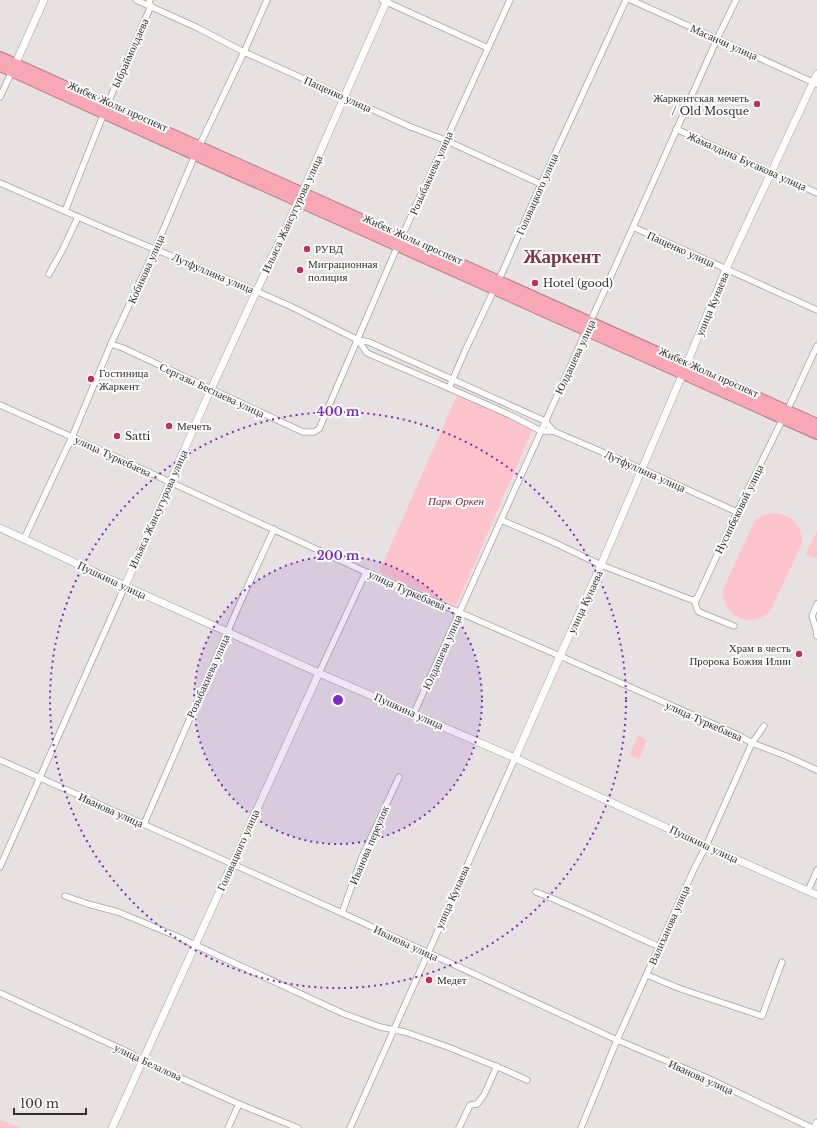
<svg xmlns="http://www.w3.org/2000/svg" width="817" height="1128" font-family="'Libre Baskerville',serif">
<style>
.green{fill:#fec4cc}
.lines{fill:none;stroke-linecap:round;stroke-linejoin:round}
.street-casing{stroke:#a6a0a0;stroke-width:7}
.secondary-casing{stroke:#a6a0a0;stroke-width:8}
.highway-casing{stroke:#b27d85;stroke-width:12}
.street{stroke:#fff;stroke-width:5.5}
.secondary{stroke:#fff;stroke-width:7}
.highway{stroke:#f8a7b4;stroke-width:10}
.ring{fill:none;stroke:#7b2cbf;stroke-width:2;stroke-dasharray:2 4}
.poi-dot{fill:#c0315a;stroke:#fff;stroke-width:1.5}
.labels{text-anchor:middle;stroke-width:4;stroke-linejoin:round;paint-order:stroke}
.street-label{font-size:11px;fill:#312f2f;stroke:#fff}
.poi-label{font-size:11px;fill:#312f2f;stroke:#fff;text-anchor:start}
.park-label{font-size:11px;font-style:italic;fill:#811b39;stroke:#fff}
.town-label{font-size:19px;font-weight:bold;fill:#7f3747;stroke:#fff}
.centre{fill:#7b2cbf;stroke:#fff;stroke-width:2}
.ring-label{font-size:12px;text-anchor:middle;font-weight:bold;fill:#7b2cbf;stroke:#fff;stroke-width:4;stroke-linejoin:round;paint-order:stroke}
</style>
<rect width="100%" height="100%" fill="#e8e1e2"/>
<g class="green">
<path d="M457,395l76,34 -77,177 -77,-34z"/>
<path d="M775,513c18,2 27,13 27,31l-32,68c-4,3 -9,6 -14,7 -19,5 -35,-12 -33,-30l31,-67c6,-7 12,-8 21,-9z"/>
<path d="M817,531v28l-11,-5z"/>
<path d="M638,736l9,4 -8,19 -10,-4z"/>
<path d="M0,1120l21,8h-21z"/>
</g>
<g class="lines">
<defs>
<g id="street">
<path d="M136,0l60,27 48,25 167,75 34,13 96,44"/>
<path d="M382,0l106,48"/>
<path d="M631,0l186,84"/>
<path d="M0,97l12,-26"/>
<path d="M107,105l44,-99 -2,-4 1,-2"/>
<path d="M676,129l141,64"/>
<path d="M0,183l106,46 150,62 36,16 66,33 11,2 176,79 8,10"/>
<path d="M65,211l39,-98"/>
<path d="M633,227l184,83"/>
<path d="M49,274l14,-25 15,-32"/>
<path d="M358,340l9,13 82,35 63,28 29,15h12l89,38 95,43"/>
<path d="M111,344l12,4 180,84h11l5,-3 79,-184 112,-245"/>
<path d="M449,388l16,-37 37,-78 39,-89 85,-184"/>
<path d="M0,405l72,32 294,135 194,84 178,79 14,8 34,13 31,14"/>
<path d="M787,411l30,-65"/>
<path d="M501,520l52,22 48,23 91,35 4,-1"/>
<path d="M24,539l48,-102 39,-93 44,-95 40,-94 49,-103 23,-52"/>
<path d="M817,604l-5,12 4,13 1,7"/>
<path d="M734,626l-35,-14 -2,-3 -2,-6 42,-91 46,-94"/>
<path d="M319,673l47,-101"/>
<path d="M414,713l219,-486 84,-188 19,-39"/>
<path d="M0,760l342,153 275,127 88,37 107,51"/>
<path d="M144,824l100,-230 30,-65"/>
<path d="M0,867l125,-281"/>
<path d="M808,891l9,-21"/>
<path d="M536,892c42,16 82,37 124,55"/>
<path d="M65,896l23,8 30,8 58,24 166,77 38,14 25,5 43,15 57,23 22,10"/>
<path d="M342,913l20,-56 37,-80"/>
<path d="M647,975l34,14 81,27 20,-54"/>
<path d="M0,993l132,61 11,7 96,43 59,24"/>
<path d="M228,1128l11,-24"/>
<path d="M350,1128l165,-370"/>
<path d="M459,1128l11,-23 7,-1 7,-9 13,-29"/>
<path d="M581,1128l36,-88 77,-171 12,-23 46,-103 12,-17"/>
</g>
<g id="secondary">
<path d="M14,67l30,-67"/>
<path d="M0,528l125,58 194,87 196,85 191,88 111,49"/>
<path d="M125,586l81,-186 96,-207 85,-193"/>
<path d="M515,758l45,-102 41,-91 82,-192 43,-104 91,-195"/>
<path d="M112,1128l207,-455"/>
<path d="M815,1128l2,-5"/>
</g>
<g id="highway">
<path d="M0,57l817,367"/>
<path d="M0,66l195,89 622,279"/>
</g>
</defs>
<use href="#street" class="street-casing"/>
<use href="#secondary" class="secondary-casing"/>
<use href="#highway" class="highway-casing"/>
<use href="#street" class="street"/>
<use href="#secondary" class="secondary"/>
<use href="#highway" class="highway"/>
</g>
<circle cx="338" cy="700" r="144" fill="#7b2cbf" fill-opacity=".12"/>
<g class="ring">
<circle cx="338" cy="700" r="144"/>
<circle cx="338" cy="700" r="288"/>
</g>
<g class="poi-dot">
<circle cx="757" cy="104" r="4"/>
<circle cx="307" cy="249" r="4"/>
<circle cx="300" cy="270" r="4"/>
<circle cx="535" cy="283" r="4"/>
<circle cx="91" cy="379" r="4"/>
<circle cx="169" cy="426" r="4"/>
<circle cx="117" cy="436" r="4"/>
<circle cx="799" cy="654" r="4"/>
<circle cx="429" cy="980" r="4"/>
</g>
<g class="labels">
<g class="street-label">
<text transform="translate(724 42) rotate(24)" y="4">Масанчи улица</text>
<text transform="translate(130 53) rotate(-66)" y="4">Ыбраймолдаева</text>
<text transform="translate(338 94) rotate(24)" y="4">Пащенко улица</text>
<text transform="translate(118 106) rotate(24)" y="4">Жибек Жолы проспект</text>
<text transform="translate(747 161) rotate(24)" y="4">Жамалдина Бусакова улица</text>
<text transform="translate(431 173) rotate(-66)" y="4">Розыбакиева улица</text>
<text transform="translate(537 194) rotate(-66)" y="4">Головацкого улица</text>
<text transform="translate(292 214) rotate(-65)" y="4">Ильяса Жансугурова улица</text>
<text transform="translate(413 239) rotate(24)" y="4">Жибек Жолы проспект</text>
<text transform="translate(681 249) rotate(24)" y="4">Пащенко улица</text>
<text transform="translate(146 269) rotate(-66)" y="4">Кобикова улица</text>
<text transform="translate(213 273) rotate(23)" y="4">Лутфуллина улица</text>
<text transform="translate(712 304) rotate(-67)" y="4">улица Кунаева</text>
<text transform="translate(575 357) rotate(-65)" y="4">Юлдашева улица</text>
<text transform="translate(709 372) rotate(24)" y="4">Жибек Жолы проспект</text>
<text transform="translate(212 390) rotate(25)" y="4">Сергазы Беспаева улица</text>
<text transform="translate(113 456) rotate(25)" y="4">улица Туркебаева</text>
<text transform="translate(645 471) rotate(24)" y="4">Лутфуллина улица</text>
<text transform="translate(158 509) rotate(-66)" y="4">Ильяса Жансугурова улица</text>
<text transform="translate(739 509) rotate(-64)" y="4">Нусипбековой улица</text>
<text transform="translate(112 580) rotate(25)" y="4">Пушкина улица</text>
<text transform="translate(407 590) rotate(24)" y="4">улица Туркебаева</text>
<text transform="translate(585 602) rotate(-65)" y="4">улица Кунаева</text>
<text transform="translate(442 652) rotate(-66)" y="4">Юлдашева улица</text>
<text transform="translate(208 676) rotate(-66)" y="4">Розыбакиева улица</text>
<text transform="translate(409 711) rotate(24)" y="4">Пушкина улица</text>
<text transform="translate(704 721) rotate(24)" y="4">улица Туркебаева</text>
<text transform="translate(111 810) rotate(24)" y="4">Иванова улица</text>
<text transform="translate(704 844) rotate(25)" y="4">Пушкина улица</text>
<text transform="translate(369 845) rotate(-67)" y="4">Иванова переулок</text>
<text transform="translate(238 850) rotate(-66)" y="4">Головацкого улица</text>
<text transform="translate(452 897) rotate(-66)" y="4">улица Кунаева</text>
<text transform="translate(669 925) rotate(-66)" y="4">Валиханова улица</text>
<text transform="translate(406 943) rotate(25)" y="4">Иванова улица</text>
<text transform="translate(148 1062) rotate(25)" y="4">улица Белалова</text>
<text transform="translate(701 1077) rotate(24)" y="4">Иванова улица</text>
</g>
<g class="poi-label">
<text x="749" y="102" text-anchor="end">Жаркентская мечеть<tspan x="749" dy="13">/ Old Mosque</tspan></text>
<text x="315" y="253">РУВД</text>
<text x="308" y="268">Миграционная<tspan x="308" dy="13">полиция</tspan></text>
<text x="543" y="287">Hotel (good)</text>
<text x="99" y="377">Гостиница<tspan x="99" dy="13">Жаркент</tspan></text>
<text x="177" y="430">Мечеть</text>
<text x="125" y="440">Satti</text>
<text x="791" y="652" text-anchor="end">Храм в честь<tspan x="791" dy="13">Пророка Божия Илии</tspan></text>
<text x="437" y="984">Медет</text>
</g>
<g class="park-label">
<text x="456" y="505">Парк Оркен</text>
</g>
<g class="town-label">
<text x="562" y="263">Жаркент</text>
</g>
</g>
<circle cx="338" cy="700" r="6" class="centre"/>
<g class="ring-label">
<text x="338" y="416">400 m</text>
<text x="338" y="560">200 m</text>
</g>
<path d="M14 1108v6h72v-6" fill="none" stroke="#312f2f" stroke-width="2"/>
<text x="20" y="1108" font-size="12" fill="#312f2f" stroke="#ffffff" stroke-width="3" paint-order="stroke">100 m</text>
</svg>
